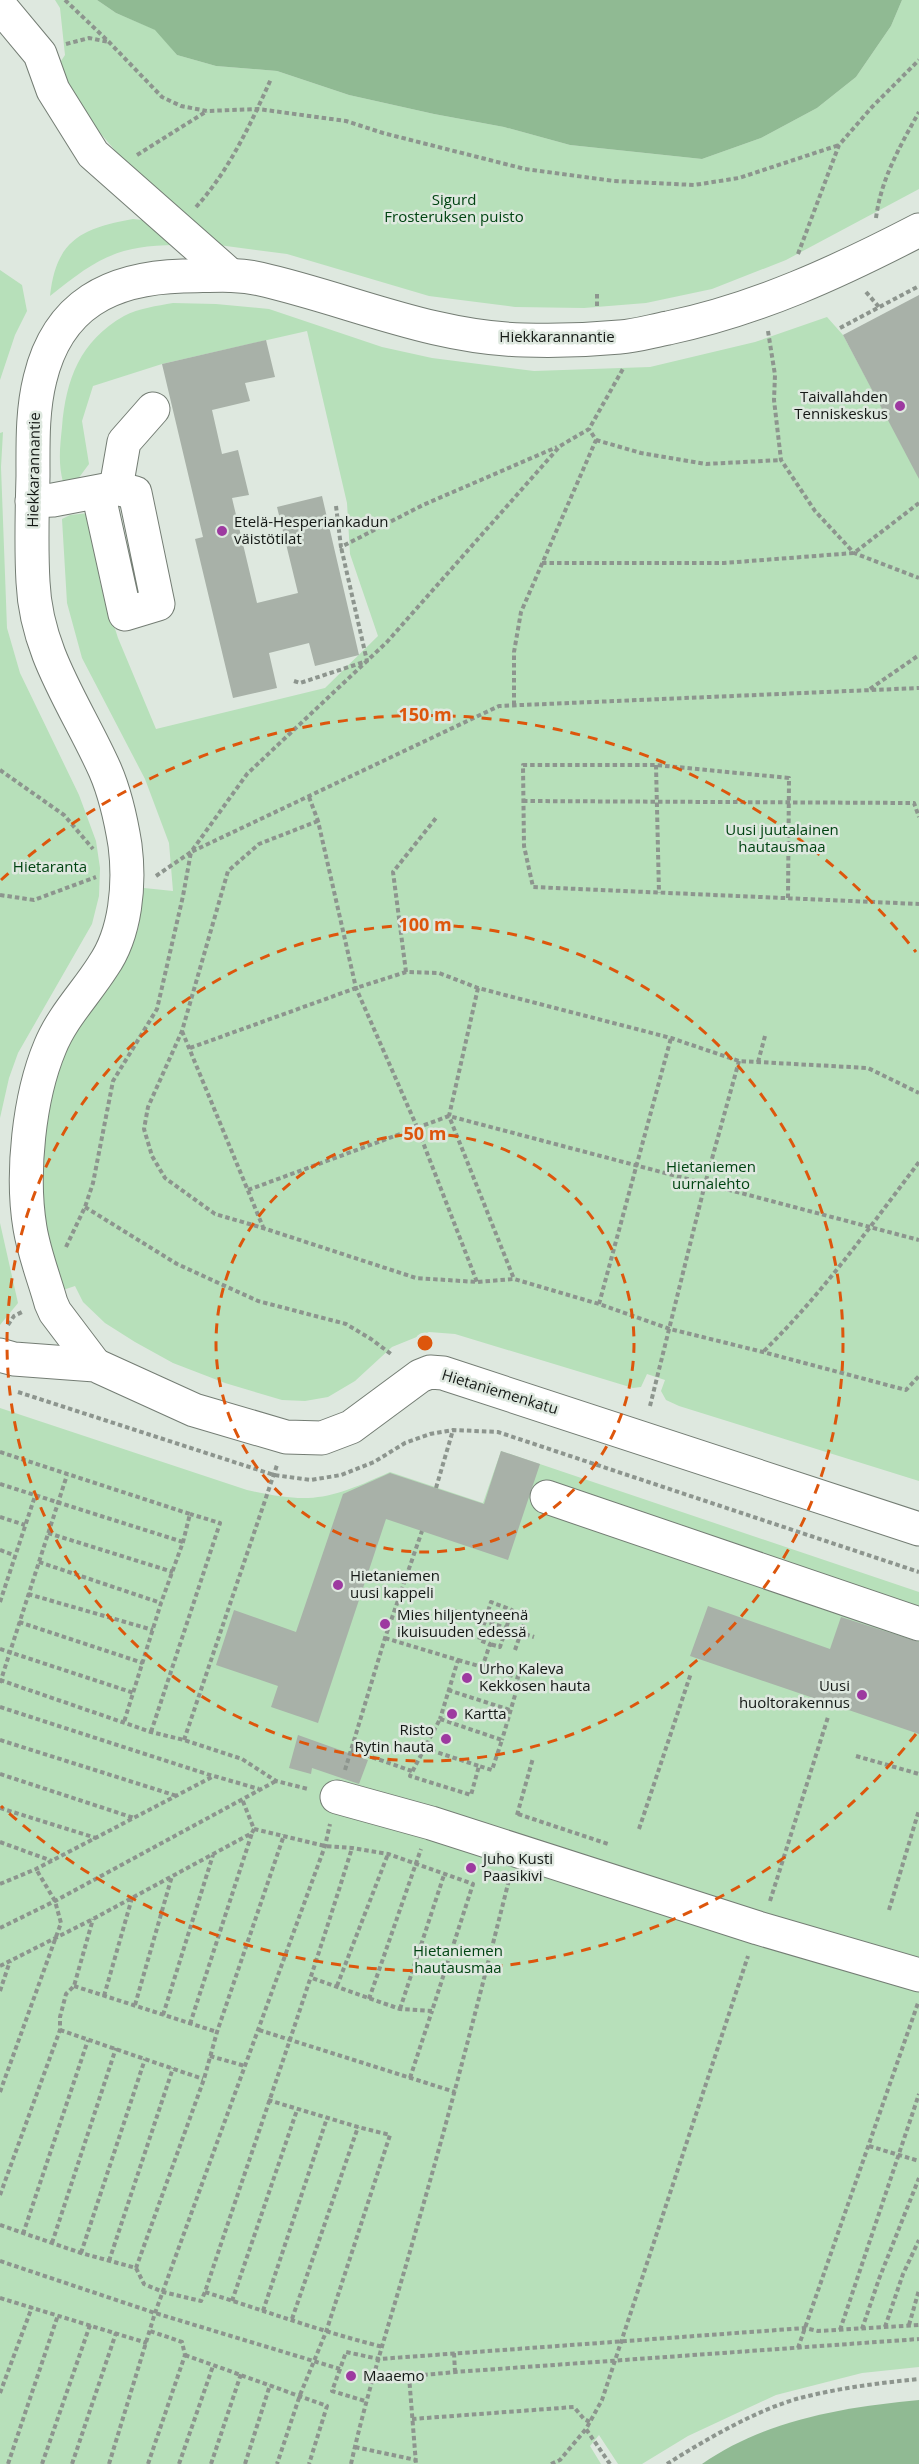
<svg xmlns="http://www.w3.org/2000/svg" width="919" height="2464" font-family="'Open Sans',sans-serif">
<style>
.green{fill:#b7e0ba}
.water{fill:#90ba93}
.building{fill:#a8b1a8}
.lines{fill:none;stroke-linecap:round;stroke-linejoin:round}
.minor-casing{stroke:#747d74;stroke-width:35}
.path{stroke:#8d958e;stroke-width:4;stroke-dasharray:4.5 3;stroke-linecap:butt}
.minor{stroke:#fff;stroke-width:33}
.ring{fill:none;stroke:#dd560c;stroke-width:3;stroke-dasharray:10 8}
.poi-dot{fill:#9d3aa0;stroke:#dee8df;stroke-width:2}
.labels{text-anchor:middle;stroke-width:5;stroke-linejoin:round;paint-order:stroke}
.park-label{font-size:15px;fill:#004412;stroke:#dee8df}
.street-label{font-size:15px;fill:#141815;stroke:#dee8df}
.poi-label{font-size:15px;fill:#141815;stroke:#dee8df;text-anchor:start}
.centre{fill:#dd560c;stroke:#dee8df;stroke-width:3}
.ring-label{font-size:18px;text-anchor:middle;font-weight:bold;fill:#dd560c;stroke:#dee8df;stroke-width:5;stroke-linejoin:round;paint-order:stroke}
</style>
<rect width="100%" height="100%" fill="#dee8df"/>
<g class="green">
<path d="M55,0h42l19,13 40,17 21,25 39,11 61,5 72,24 85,19 70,13 66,18 132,14 59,-21 56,-30 39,-31 35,-51 11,-26h17v189l-133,71 -74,29 -66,14 -62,5 -69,-1 -86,-11 -142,-42 -76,-10 -36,-39 -56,-50 -36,-42 -24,-49 6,-9 -5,-47z"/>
<path d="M133,219l18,2 25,24c-59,0 -81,15 -126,51 6,-56 32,-68 83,-77z"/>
<path d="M0,270l22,15 5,26 -12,24 -15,45z"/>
<path d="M173,303l43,1 53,5 113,38 50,11 102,13 116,-4 105,-25 72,-25 16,18 76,142v1004l-240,-75 -13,-6 -5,-9 4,-11 -18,-6 -6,13 -8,1 -178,-54 -26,-2 -37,15 -37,34 -27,16 -23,4 -23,-1 -57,-17 -52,-20 -38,-21 -30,-19 -22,-21 -8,-16 -12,4 -15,-46 -6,-47v-53l20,-96 76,-118 6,-42 29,3 -4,-48 -24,-64 -63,-121 -15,-55 -5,-84 8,-4 19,-2 11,69 18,56 38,91 169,-41 53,-52 -28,-82 -3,-51 -40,-172 -145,33 -69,22 -11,35 7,43 -14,19 -12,-1c-5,-19 -3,-35 -1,-55 4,-48 18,-86 62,-111 15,-8 33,-10 49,-13z"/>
<path d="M3,432l-2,35 6,161 13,45 59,122 17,46 4,27 -1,28 -7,28 -74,129 -9,25 -9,40v-685z"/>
<path d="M0,1223l18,80 -18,22z"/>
<path d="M0,1408l247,82c66,15 83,9 143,-18l93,31 18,-52 418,141v775l-57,6 -86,22 -88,41 -46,28h-24l-19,-29 -9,11 11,18h-601z"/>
</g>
<g class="water">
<path d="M97,0h805l-11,26 -35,51 -39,31 -56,30 -59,21 -132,-14 -66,-18 -70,-13 -85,-19 -72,-24 -61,-5 -39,-11 -22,-25 -39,-17z"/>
<path d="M919,2400v64h-217c63,-44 142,-57 217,-64z"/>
</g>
<g class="building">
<path d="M919,295v184l-76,-144z"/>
<path d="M266,340l9,37 -30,6 5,18 -38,9 10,44 16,-4 11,45 -17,3 25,105 41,-10 -21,-86 45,-11 37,159 -44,11 -6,-23 -40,10 8,35 -44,10 -38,-159 8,-2 -41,-173z"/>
<path d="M501,1451l39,13 -32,96 -122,-41 -68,204 -47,-16 7,-21 -62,-21 18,-55 62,22 47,-138 47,-21 94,31z"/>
<path d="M708,1606l122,43 11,-32 78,25v92l-229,-78z"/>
<path d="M298,1735l70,25 -9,24 -47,-16 -1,6 -22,-6z"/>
</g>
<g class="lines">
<defs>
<g id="minor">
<path d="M0,6l40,48 13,36 40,64 137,121"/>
<path d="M116,488l8,-46 29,-33"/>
<path d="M32,501l21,-1 63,-12 19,5 23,111 -33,10 -27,-122"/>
<path d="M0,1355l14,4 81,6 99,45 92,27 36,1 29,-11 69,-51 10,-4 13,1 476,156"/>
<path d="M95,1365l-40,-53 -4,-9c-7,-25 -17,-50 -21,-75 -9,-54 -1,-131 20,-181 12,-30 36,-54 53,-81 23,-33 27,-82 22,-121 -4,-25 -10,-52 -20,-75 -28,-63 -69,-116 -72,-188 -2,-35 -1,-71 0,-106 0,-32 -1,-65 7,-97 18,-75 71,-101 143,-103 26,0 52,-3 77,3 88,20 172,59 264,61 32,1 64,0 96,-3 16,-1 32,-6 48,-9 90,-19 170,-56 251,-98"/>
<path d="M547,1497l372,127"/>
<path d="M337,1797l94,26 327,105 161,47"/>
</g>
</defs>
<use href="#minor" class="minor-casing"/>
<g class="path">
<path d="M65,0l44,42 53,55 19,9 26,5 51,-2 88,12 37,12 142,36 89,12 80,4 45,-7 100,-33"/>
<path d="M66,44l23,-6 20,4"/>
<path d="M137,155l70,-44"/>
<path d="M196,207c33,-36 55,-84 75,-128"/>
<path d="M876,218c5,-39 24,-72 43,-106"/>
<path d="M798,254l41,-109 33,-38 47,-47"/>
<path d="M866,292l13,15"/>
<path d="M597,294v14"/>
<path d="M840,328l79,-42"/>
<path d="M768,331l7,44 -1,25 7,60 34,51 39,42 65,25"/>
<path d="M596,440l45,13 65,11 75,-4"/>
<path d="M336,506l5,41 82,-42 134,-58"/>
<path d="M542,563h182l130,-10 65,-50"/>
<path d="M294,681l6,2 67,-22 -26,-114"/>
<path d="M870,689l49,-34"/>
<path d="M514,705v-53l7,-40 75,-172 -7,-11"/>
<path d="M656,765l3,128"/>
<path d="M0,770l64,45 29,34"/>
<path d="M309,797l9,24 38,167 61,139 60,155"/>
<path d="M523,801l391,2 5,14"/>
<path d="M318,821l-59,23 -31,27 -46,160 -34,76 -4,22 8,27 13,22 50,36 48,14 153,50 61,4 37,-3 85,25 71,25 93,23 143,38 13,-14"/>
<path d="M156,876l35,-24 56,-78 140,-132 173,-196 29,-17 35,-62"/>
<path d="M0,895l34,5 62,-23"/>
<path d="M788,898l1,-120 -133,-13h-133l1,81 9,41 386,17"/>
<path d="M406,972l-13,-100 43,-54"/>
<path d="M478,988l-29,128 65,163"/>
<path d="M182,1031l81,196"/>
<path d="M190,1048l166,-60 50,-16 33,1 39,15 193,50 68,23 129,7 51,25"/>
<path d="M758,1062l7,-26"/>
<path d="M248,1190l201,-74 470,124"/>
<path d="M85,1207l92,57 81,37 88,23 25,15 20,15"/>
<path d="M66,1247l19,-40 8,-24 20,-102 44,-72 26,-113 8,-44 308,-146 420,-18"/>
<path d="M599,1304l72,-266"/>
<path d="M8,1325l6,-9 8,-4"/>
<path d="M764,1351c58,-57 106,-124 155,-189"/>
<path d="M18,1392l256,83 37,5 30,-5 33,-13 31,-19 25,-9 23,-4 45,2 421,140"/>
<path d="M650,1406l55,-222 34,-123"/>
<path d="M0,1452l190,62 -7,28 -22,61 -37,119"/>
<path d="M0,1484l183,58"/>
<path d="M436,1488l17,-58"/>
<path d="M0,1517l25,8"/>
<path d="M48,1533l125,39"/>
<path d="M0,1550l14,5"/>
<path d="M39,1562l122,41"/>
<path d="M28,1594l125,36"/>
<path d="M0,1602l35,-106"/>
<path d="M454,1611l80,26"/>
<path d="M19,1622l124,41"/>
<path d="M385,1638l73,22 -18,59"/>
<path d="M0,1649l134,44"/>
<path d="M515,1650l12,-35"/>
<path d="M458,1660l62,18 -18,62"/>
<path d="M482,1668l8,-24 -11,-4 12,-38 21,8 -12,37 -10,-3"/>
<path d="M0,1680l151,52 33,8 58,19 34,22 32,8"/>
<path d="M0,1683l67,-208"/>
<path d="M448,1690l62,20"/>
<path d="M0,1707l213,69"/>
<path d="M440,1719l62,21 -10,30 -13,-4 -8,29 -61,-19z"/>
<path d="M151,1732l69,-209 -30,-9"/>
<path d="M0,1740l177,56"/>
<path d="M184,1740l93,-275"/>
<path d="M424,1748l55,18"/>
<path d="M351,1750l61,21"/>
<path d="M856,1756l63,18"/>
<path d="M345,1770l40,-132 37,-107"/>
<path d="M0,1774l134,44"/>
<path d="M0,1808l96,30"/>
<path d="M518,1814l90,30"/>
<path d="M517,1815l16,-57"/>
<path d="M254,1829l71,17 27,2 36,6 85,30 -41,127 -32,-2 -88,-31"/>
<path d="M639,1829l52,-156"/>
<path d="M0,1842l52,19"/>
<path d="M0,1884l36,-15 178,-93 45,13"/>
<path d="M770,1901l58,-184"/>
<path d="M889,1910l30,-100"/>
<path d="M0,1928l55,-27 221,-120"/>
<path d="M0,1966l93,-47 159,-86 2,-4 -12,-30"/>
<path d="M74,1986l143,46"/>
<path d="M337,1986l51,-132"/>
<path d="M0,1991l10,-30"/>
<path d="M104,1996l28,-98"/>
<path d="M369,1999l52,-150"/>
<path d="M135,2005l37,-129"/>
<path d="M400,2009l44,-134"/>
<path d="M163,2015l50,-160"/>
<path d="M190,2024l62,-191"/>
<path d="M60,2030l143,49"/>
<path d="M259,2030l196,62"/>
<path d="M210,2056l35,10"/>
<path d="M410,2078l22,-67"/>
<path d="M0,2092l61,-169 -6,-22 -19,-32"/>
<path d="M268,2100l90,27 32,8 -64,197 -26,63 -23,69"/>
<path d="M869,2146l50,15"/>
<path d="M0,2195l60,-165v-13l6,-23 8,-8 19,-67"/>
<path d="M0,2225l81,28 55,15 68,-189 13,-47 67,-197"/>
<path d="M23,2234l65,-194"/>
<path d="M52,2243l64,-195"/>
<path d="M81,2253l64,-194"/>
<path d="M0,2261l155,52 185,56 6,-17 33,7 426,-31 13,3 101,-6"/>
<path d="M109,2261l64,-193"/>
<path d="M136,2268l8,16 19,8 38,9 4,-9c49,-148 101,-295 147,-444"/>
<path d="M205,2292c60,19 118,40 178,55"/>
<path d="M0,2298l147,45"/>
<path d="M232,2301l65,-191"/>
<path d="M263,2311l64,-193"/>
<path d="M292,2319l66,-192"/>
<path d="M909,2325l10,-35"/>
<path d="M885,2327l18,-53 16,-34"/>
<path d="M862,2329l17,-50 40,-101"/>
<path d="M840,2330l79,-236"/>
<path d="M798,2348l120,-345"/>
<path d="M454,2353l1,19"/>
<path d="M185,2355l142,51 -18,58"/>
<path d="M340,2369l-8,22 33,10"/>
<path d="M409,2376l7,88"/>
<path d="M371,2380l84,-8 464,-33"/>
<path d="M0,2393l32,-86"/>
<path d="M412,2419l162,-12 10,12 6,3"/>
<path d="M355,2447l61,13"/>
<path d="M8,2464l50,-149"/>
<path d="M42,2464l48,-139"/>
<path d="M72,2464l44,-131"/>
<path d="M109,2464l46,-151 170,-467 5,-22"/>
<path d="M148,2464l37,-109 -3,-13 -32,-11"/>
<path d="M179,2464l34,-98"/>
<path d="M211,2464l30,-90"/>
<path d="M245,2464l25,-79"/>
<path d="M351,2464c18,-81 45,-161 67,-241 33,-114 62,-228 91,-343"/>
<path d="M551,2464l9,-4 26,-31"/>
<path d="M610,2464l-24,-35 16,-29 146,-444"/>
<path d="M667,2464c36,-23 91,-55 133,-66 39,-10 79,-15 119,-19"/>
</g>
<use href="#minor" class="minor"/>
</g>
<g class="ring">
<circle cx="425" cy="1343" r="209"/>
<circle cx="425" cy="1343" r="418"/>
<path d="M916 1734A628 628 0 0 1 1 1806M1 880A628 628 0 0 1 916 952"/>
</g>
<g class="poi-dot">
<circle cx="900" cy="406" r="6"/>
<circle cx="222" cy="531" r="6"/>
<circle cx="338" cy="1585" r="6"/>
<circle cx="385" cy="1624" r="6"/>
<circle cx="467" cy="1678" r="6"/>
<circle cx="862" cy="1695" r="6"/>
<circle cx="452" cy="1714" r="6"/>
<circle cx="446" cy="1739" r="6"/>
<circle cx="471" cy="1868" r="6"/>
<circle cx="351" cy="2376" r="6"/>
</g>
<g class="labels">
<g class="park-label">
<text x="454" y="205">Sigurd<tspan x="454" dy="17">Frosteruksen puisto</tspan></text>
<text x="782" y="835">Uusi juutalainen<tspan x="782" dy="17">hautausmaa</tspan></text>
<text x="50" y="872">Hietaranta</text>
<text x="711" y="1172">Hietaniemen<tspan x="711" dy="17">uurnalehto</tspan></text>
<text x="458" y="1956">Hietaniemen<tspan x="458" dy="17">hautausmaa</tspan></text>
</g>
<g class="street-label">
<text x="557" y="342">Hiekkarannantie</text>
<text transform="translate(34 470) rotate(-89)" y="5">Hiekkarannantie</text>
<text transform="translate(500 1392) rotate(17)" y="5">Hietaniemenkatu</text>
</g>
<g class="poi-label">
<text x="888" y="402" text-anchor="end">Taivallahden<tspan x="888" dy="17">Tenniskeskus</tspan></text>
<text x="234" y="527">Etelä-Hesperiankadun<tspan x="234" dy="17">väistötilat</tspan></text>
<text x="350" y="1581">Hietaniemen<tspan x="350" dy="17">uusi kappeli</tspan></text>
<text x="397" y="1620">Mies hiljentyneenä<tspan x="397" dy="17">ikuisuuden edessä</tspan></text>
<text x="479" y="1674">Urho Kaleva<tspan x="479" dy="17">Kekkosen hauta</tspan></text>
<text x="850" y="1691" text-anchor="end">Uusi<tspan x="850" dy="17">huoltorakennus</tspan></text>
<text x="464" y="1719">Kartta</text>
<text x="434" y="1735" text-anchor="end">Risto<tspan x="434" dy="17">Rytin hauta</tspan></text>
<text x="483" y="1864">Juho Kusti<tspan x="483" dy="17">Paasikivi</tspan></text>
<text x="363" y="2381">Maaemo</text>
</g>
</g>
<circle cx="425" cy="1343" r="9" class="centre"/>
<g class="ring-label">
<text x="425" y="721">150 m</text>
<text x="425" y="931">100 m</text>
<text x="425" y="1140">50 m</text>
</g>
</svg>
